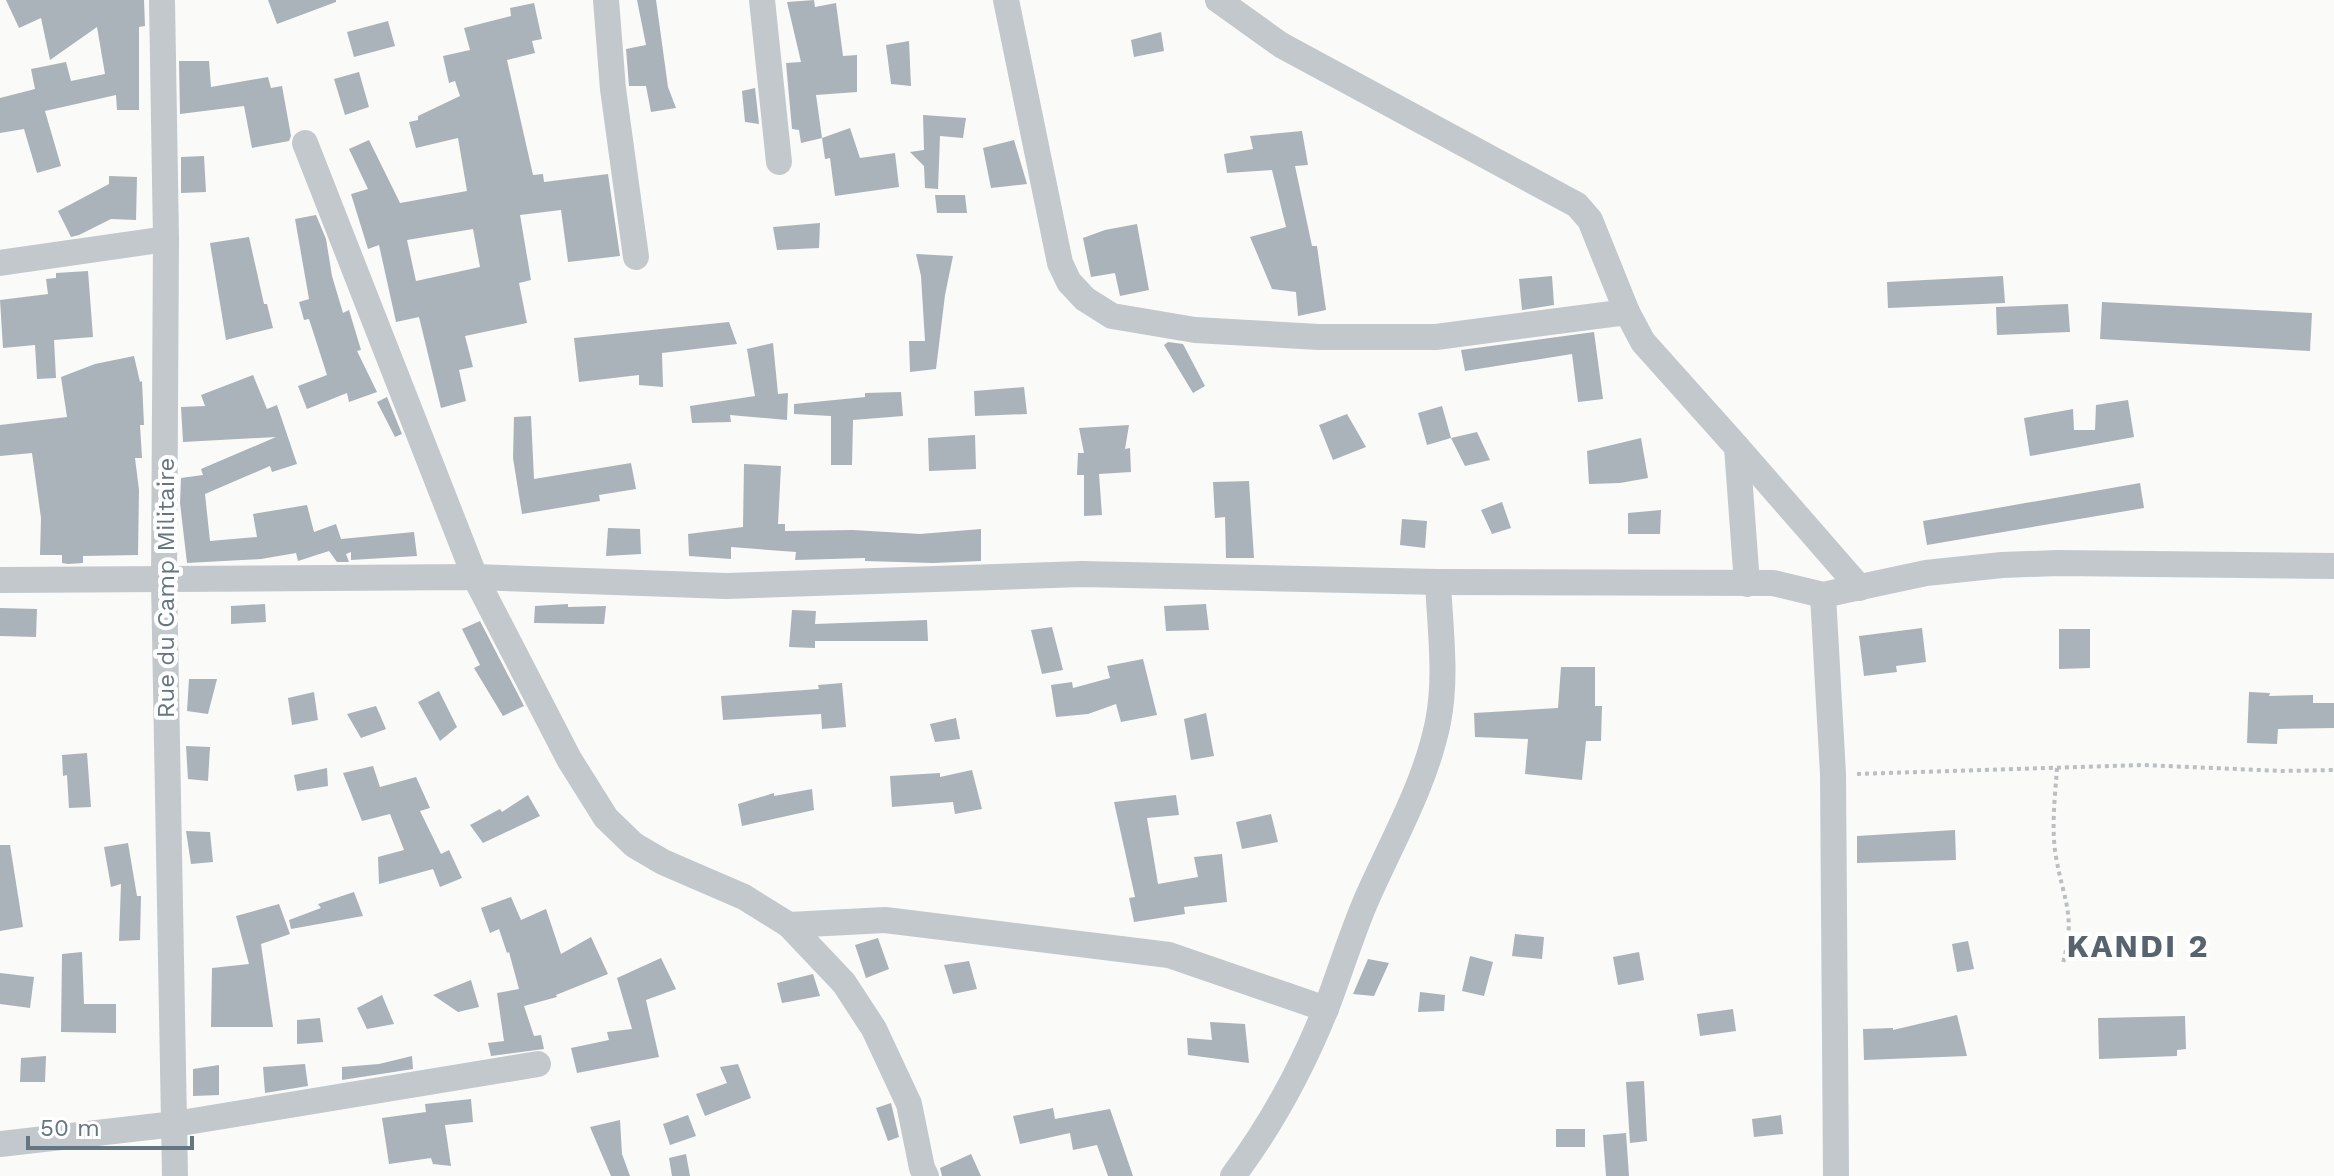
<svg xmlns="http://www.w3.org/2000/svg" width="2334" height="1176" font-family="'Work Sans',sans-serif">
<style>
.building{fill:#aab3b9;fill-rule:evenodd}
.lines{fill:none;stroke-linecap:round;stroke-linejoin:round}
.path{stroke:#bbbfc2;stroke-width:4;stroke-dasharray:4 4;stroke-linecap:butt}
.minor{stroke:#c3c8cc;stroke-width:26}
.labels{text-anchor:middle;stroke-width:8;stroke-linejoin:round;paint-order:stroke}
.street-label{font-size:24px;fill:#657683;stroke:#fff}
.district-label{font-size:32px;font-weight:bold;letter-spacing:2px;fill:#57646e;stroke:#fff}
</style>
<rect width="100%" height="100%" fill="#fafaf8"/>
<g class="building">
<path d="M6,0h138l1,26 -6,1v83h-22l-1,-15 -71,16 16,55 -24,7 -13,-44 -24,4v-35l35,-9 -4,-20 35,-7 5,19 34,-7 -8,-47 -47,33 -9,-42 -22,10z"/>
<path d="M268,0h68v2l-59,22z"/>
<path d="M637,0h19l12,87 8,21 -25,4 -5,-26h-17l-3,-37 20,-4z"/>
<path d="M814,0l1,7 21,-4 7,53 14,-1v37l-41,3 6,43 -21,5 -2,-13 -7,-1 -6,-66 15,-1 -14,-60z"/>
<path d="M534,3l8,36 -10,2 3,12 -28,7 26,115 10,-1 1,8 64,-8 12,82 -52,6 -7,-52 -41,5 11,65 -12,3 8,40 -62,13 8,31 -14,3 7,31 -25,7 -22,-91 -23,5 -17,-77 -11,4 -17,-55 17,-5 -19,-40 20,-9 31,63 67,-12 -9,-53 -42,10 -7,-26 9,-2v-4l42,-20 -5,-15 -6,2 -6,-27 27,-6 -6,-22 47,-12 -1,-8zM473,229l7,38 -64,14 -9,-41z"/>
<path d="M388,21l7,25 -41,11 -7,-25z"/>
<path d="M1161,32l3,19 -30,6 -3,-17z"/>
<path d="M909,41l2,45 -20,-2 -5,-39z"/>
<path d="M179,61h30l2,26 57,-10 3,11 11,-2 9,50 -2,5 -37,7 -8,-42 -64,8z"/>
<path d="M359,72l10,35 -24,8 -11,-36z"/>
<path d="M755,88l4,36 -14,-2 -3,-31z"/>
<path d="M923,115l43,3 -3,20 -23,-2 -2,53 -13,-1 -1,-22 -14,-14 14,-2z"/>
<path d="M850,128l10,30 35,-5 4,34 -64,9 -5,-38 -5,1 -3,-21z"/>
<path d="M1302,131l6,34 -13,1 17,80h5l9,64 -28,6 -2,-24 -24,-3 -22,-52 36,-10 -14,-57 -45,3 -3,-19 29,-5 -3,-13z"/>
<path d="M1014,140l13,44 -36,4 -8,-40z"/>
<path d="M204,156l2,36 -25,1v-36z"/>
<path d="M109,176l28,1 -1,43 -25,-1 -32,16 -8,2 -13,-26 51,-27z"/>
<path d="M935,195h30l2,18h-30z"/>
<path d="M316,215l10,24 6,37 11,37 6,-3 12,40 -4,1 20,41 -28,10 -2,-9 -40,16 -9,-23 29,-11 -18,-56 -5,1 -5,-18 10,-3 -14,-80z"/>
<path d="M820,223l-1,25 -42,2 -4,-23z"/>
<path d="M1137,224l12,66 -29,6 -5,-23 -24,4 -8,-39 22,-8z"/>
<path d="M249,237l15,67h3l6,24 -47,12 -16,-97z"/>
<path d="M916,254l37,2 -8,39 -9,74 -26,3 -1,-31h16l-4,-65z"/>
<path d="M88,271l5,66 -39,3 2,38 -19,1 -2,-34 -32,3 -3,-48 48,-6 -2,-15 10,-1v-5z"/>
<path d="M1552,276l2,29 -32,5 -3,-31z"/>
<path d="M2003,276l2,27 -117,5 -1,-26z"/>
<path d="M2102,302l210,11 -2,38 -210,-12z"/>
<path d="M2068,304l2,28 -73,3 -1,-28z"/>
<path d="M729,322l8,22 -75,9 1,34 -24,-2v-10l-60,7 -5,-44z"/>
<path d="M1594,332l9,67 -25,3 -6,-48 -107,17 -4,-21z"/>
<path d="M1168,342l15,2 22,42 -12,7 -29,-48z"/>
<path d="M773,343l5,51 10,-1 -1,27 -57,-5 1,7 -39,1 -2,-17 65,-10 -8,-47z"/>
<path d="M134,356l6,26 2,-1 2,44h-4l2,33h-7l4,32 -1,65 -55,1v7l-15,1 -6,-1v-8h-22l1,-37 -9,-65 -32,3v-31l67,-8 -6,-40 34,-13z"/>
<path d="M253,375l14,34 10,-4 20,59 -25,8 -2,-6 -65,28 5,47 47,-4 -4,-23 54,-9 7,27 22,-8 5,15 73,-7 3,24 -66,4v-8l-5,2 3,8h-12l-8,-11 -31,10 -2,-8 -35,6 -74,4 -7,-60 1,-25 22,-3 -2,-6 75,-32 -93,5 -2,-35 24,-1 -4,-11z"/>
<path d="M1024,387l3,27 -52,2 -1,-25z"/>
<path d="M901,392l2,24 -50,4 -1,45h-21v-49l-37,-2v-10l71,-7v-4z"/>
<path d="M387,397l15,37 -7,3 -18,-35z"/>
<path d="M2128,400l6,37 -104,19 -6,-38 49,-9 1,21h21l1,-25z"/>
<path d="M1442,406l9,32 -24,7 -9,-32z"/>
<path d="M1347,414l19,33 -33,13 -14,-35z"/>
<path d="M531,416l3,63 97,-16 5,26 -37,6 1,6 -78,13 -9,-56 1,-41z"/>
<path d="M1129,425l-4,24 5,-1 1,24 -32,2 3,41 -18,1v-41h-7l1,-22h6l-5,-25z"/>
<path d="M1477,432l13,28 -25,6 -14,-28z"/>
<path d="M975,435l1,34 -47,2 -1,-33z"/>
<path d="M1641,438l7,40 -28,5 -31,1 -2,-33z"/>
<path d="M744,464l37,2 -3,58h7v7l68,-1 67,4 61,-5v32l-48,2 -68,-2v-3l-70,2 1,-8 -65,-5v12l-42,-3 -1,-22 55,-7z"/>
<path d="M1249,481l5,77h-28l-1,-41 -10,1 -2,-36z"/>
<path d="M2140,483l4,25 -217,37 -4,-24z"/>
<path d="M1502,502l9,26 -19,6 -11,-24z"/>
<path d="M1661,510l-1,24h-32v-21z"/>
<path d="M1402,519l25,2 -2,27 -25,-3z"/>
<path d="M608,528l32,1 1,25 -35,2z"/>
<path d="M265,604l1,18 -35,2v-18z"/>
<path d="M568,604v3l38,-1 -2,18 -70,-1 1,-17z"/>
<path d="M1206,604l3,26 -43,1 -2,-25z"/>
<path d="M0,608l37,1 -1,28 -36,-1z"/>
<path d="M792,610l24,1 -1,13 112,-4 1,21h-113v7l-26,-1z"/>
<path d="M480,621l44,85 -21,10 -29,-48 6,-3 -18,-36z"/>
<path d="M1052,627l11,43 -21,4 -11,-44z"/>
<path d="M1922,628l4,34 -30,4 1,6 -33,4 -5,-40z"/>
<path d="M2059,629h31v39l-31,1z"/>
<path d="M1143,659l14,56 -36,7 -5,-18 -28,10 -32,3 -5,-32 21,-3 1,6 37,-10 -3,-12z"/>
<path d="M1561,667h34v39h7l-1,35h-15l-4,39 -57,-6 3,-35 -53,-2 -1,-24 84,-5z"/>
<path d="M189,679h28l-9,35 -21,-3z"/>
<path d="M842,683l4,44 -24,2 -1,-15 -98,6 -2,-24 98,-7 -1,-4z"/>
<path d="M439,691l18,36 -17,14 -22,-39z"/>
<path d="M314,692l4,28 -26,5 -4,-27z"/>
<path d="M2249,692l21,1 -1,3 44,-1v8h21v25l-56,1 -1,15 -30,-1z"/>
<path d="M376,706l10,23 -25,9 -14,-24z"/>
<path d="M1206,713l8,43 -23,4 -7,-41z"/>
<path d="M956,718l4,21 -25,3 -5,-18z"/>
<path d="M186,746l24,1 -2,34 -20,-2z"/>
<path d="M87,753l4,54 -22,1 -2,-33 -4,1 -1,-21z"/>
<path d="M373,766l7,21 36,-10 14,31 -10,3 21,43 8,-4 13,28 -22,9 -7,-18 -54,15 -1,-27 26,-7 -14,-36 -28,7 -19,-48z"/>
<path d="M327,768l1,18 -31,5 -3,-16z"/>
<path d="M972,770l10,39 -27,5 -2,-12 -61,5 -2,-31 50,-3v4z"/>
<path d="M812,789l2,21 -72,16 -4,-22 36,-11v3z"/>
<path d="M528,795l12,21 -57,27 -13,-18 30,-16 2,3z"/>
<path d="M1176,795l3,20 -32,3 11,66 40,-7 -4,-20 28,-3 5,48 -43,5 1,7 -51,8 -5,-24 6,-1 -21,-95z"/>
<path d="M1271,814l7,28 -36,7 -6,-27z"/>
<path d="M1955,830l1,30 -99,3v-27z"/>
<path d="M186,831l24,1 3,30 -22,2z"/>
<path d="M128,843l9,53h4l-1,44 -21,1 2,-57 -10,3 -7,-40z"/>
<path d="M0,845h10l13,82 -23,4z"/>
<path d="M354,892l9,24 -72,13 -2,-9 32,-12 -3,-4z"/>
<path d="M511,897l10,23 25,-11 15,45 30,-17 17,37 -52,21 1,2 -33,9 10,30 7,-1 3,14 -53,7 -3,-13 16,-2 -7,-48 22,-4 -10,-37 -2,1 -8,-24 -9,4 -9,-25z"/>
<path d="M279,904l11,30 -29,10 12,83h-62l1,-59 37,-4 -13,-48z"/>
<path d="M1515,934l29,3 -2,22 -30,-3z"/>
<path d="M878,938l11,31 -23,9 -11,-33z"/>
<path d="M1968,941l6,28 -17,3 -5,-28z"/>
<path d="M82,952l2,52h32v29l-55,-1 1,-78z"/>
<path d="M1639,952l5,28 -26,5 -5,-28z"/>
<path d="M1470,956l23,6 -9,34 -22,-5z"/>
<path d="M661,958l15,31 -30,11 13,57 -82,16 -6,-25 38,-8 -2,-8 25,-3 -15,-51z"/>
<path d="M1368,959l21,4 -15,33 -21,-2z"/>
<path d="M969,961l8,28 -24,5 -9,-29z"/>
<path d="M0,973l34,4 -4,31 -30,-4z"/>
<path d="M813,974l7,22 -38,7 -5,-20z"/>
<path d="M471,980l8,27 -21,5 -25,-17z"/>
<path d="M1420,992l25,3 -1,16 -26,1z"/>
<path d="M382,995l12,29 -27,5 -10,-21z"/>
<path d="M1733,1009l3,22 -36,5 -3,-22z"/>
<path d="M1957,1015l10,41 -103,4 -1,-31 30,-1v2z"/>
<path d="M2185,1016l1,33 -9,1v6l-78,3 -1,-41z"/>
<path d="M320,1018l3,24 -26,2v-24z"/>
<path d="M1210,1022l35,2 4,39 -61,-8 -1,-17 25,2z"/>
<path d="M46,1056l-1,26h-25l1,-24z"/>
<path d="M412,1056l1,13 -71,11v-13l37,-3z"/>
<path d="M305,1064l3,22 -43,7 -2,-26z"/>
<path d="M738,1064l13,34 -46,18 -9,-22 31,-11 -7,-16z"/>
<path d="M219,1065v30l-26,1v-27z"/>
<path d="M1644,1081l3,60 -17,2 -4,-61z"/>
<path d="M471,1099l2,23 -28,3 6,41 -18,-2 -2,-6 -42,6 -7,-46 44,-6 -1,-8z"/>
<path d="M891,1103l8,34 -11,4 -12,-33z"/>
<path d="M1053,1108l2,11 55,-10 23,67h-25l-11,-31 -24,5 -3,-17 -50,11 -7,-28z"/>
<path d="M688,1115l8,21 -26,9 -7,-21z"/>
<path d="M1781,1115l2,19 -29,3 -2,-18z"/>
<path d="M620,1120l2,34 8,22h-19l-21,-49z"/>
<rect x="1556" y="1129" width="29" height="18"/>
<path d="M1626,1133l3,43h-23l-3,-41z"/>
<path d="M686,1154l4,22h-18l-3,-18z"/>
<path d="M971,1154l10,22h-39l-2,-8z"/>
</g>
<g class="lines">
<g class="path">
<path d="M2057,768c-2,29 -6,61 -1,89 8,46 20,57 7,106"/>
<path d="M1857,774l286,-9 139,6 52,-1"/>
</g>
<g class="minor">
<path d="M162,0l4,239 -2,341 11,596"/>
<path d="M606,0l7,89 23,168"/>
<path d="M762,0l17,162"/>
<path d="M1006,0l54,263 9,19 16,17 27,17 83,14 124,7h117l191,-25"/>
<path d="M1218,0l63,45 296,160 13,15 37,92 16,30 94,105 10,137"/>
<path d="M305,143l170,434 94,182 37,59 28,27 29,17 81,35 45,28 55,58 30,46 35,75 13,64 4,8"/>
<path d="M0,263l166,-24"/>
<path d="M1737,447l123,141"/>
<path d="M0,580l475,-3 251,9 356,-12 356,8 335,1 50,12 103,-22 76,-8 56,-2 276,3"/>
<path d="M1823,595l10,179 3,402"/>
<path d="M789,925l96,-5 284,35 157,54"/>
<path d="M0,1144l175,-20 363,-60"/>
<path d="M1233,1176c39,-52 70,-110 94,-170 13,-34 24,-70 38,-103 26,-60 60,-117 73,-181 9,-45 2,-94 0,-140"/>
</g>
</g>
<g class="labels">
<g class="street-label">
<text transform="translate(166 588) rotate(-90)" y="8">Rue du Camp Militaire</text>
</g>
<g class="district-label">
<text x="2138" y="957">KANDI 2</text>
</g>
</g>
<path d="M28 1136v12h164v-12" fill="none" stroke="#657683" stroke-width="4"/>
<text x="40" y="1136" font-size="24" fill="#657683" stroke="#ffffff" stroke-width="6" paint-order="stroke">50 m</text>
</svg>
